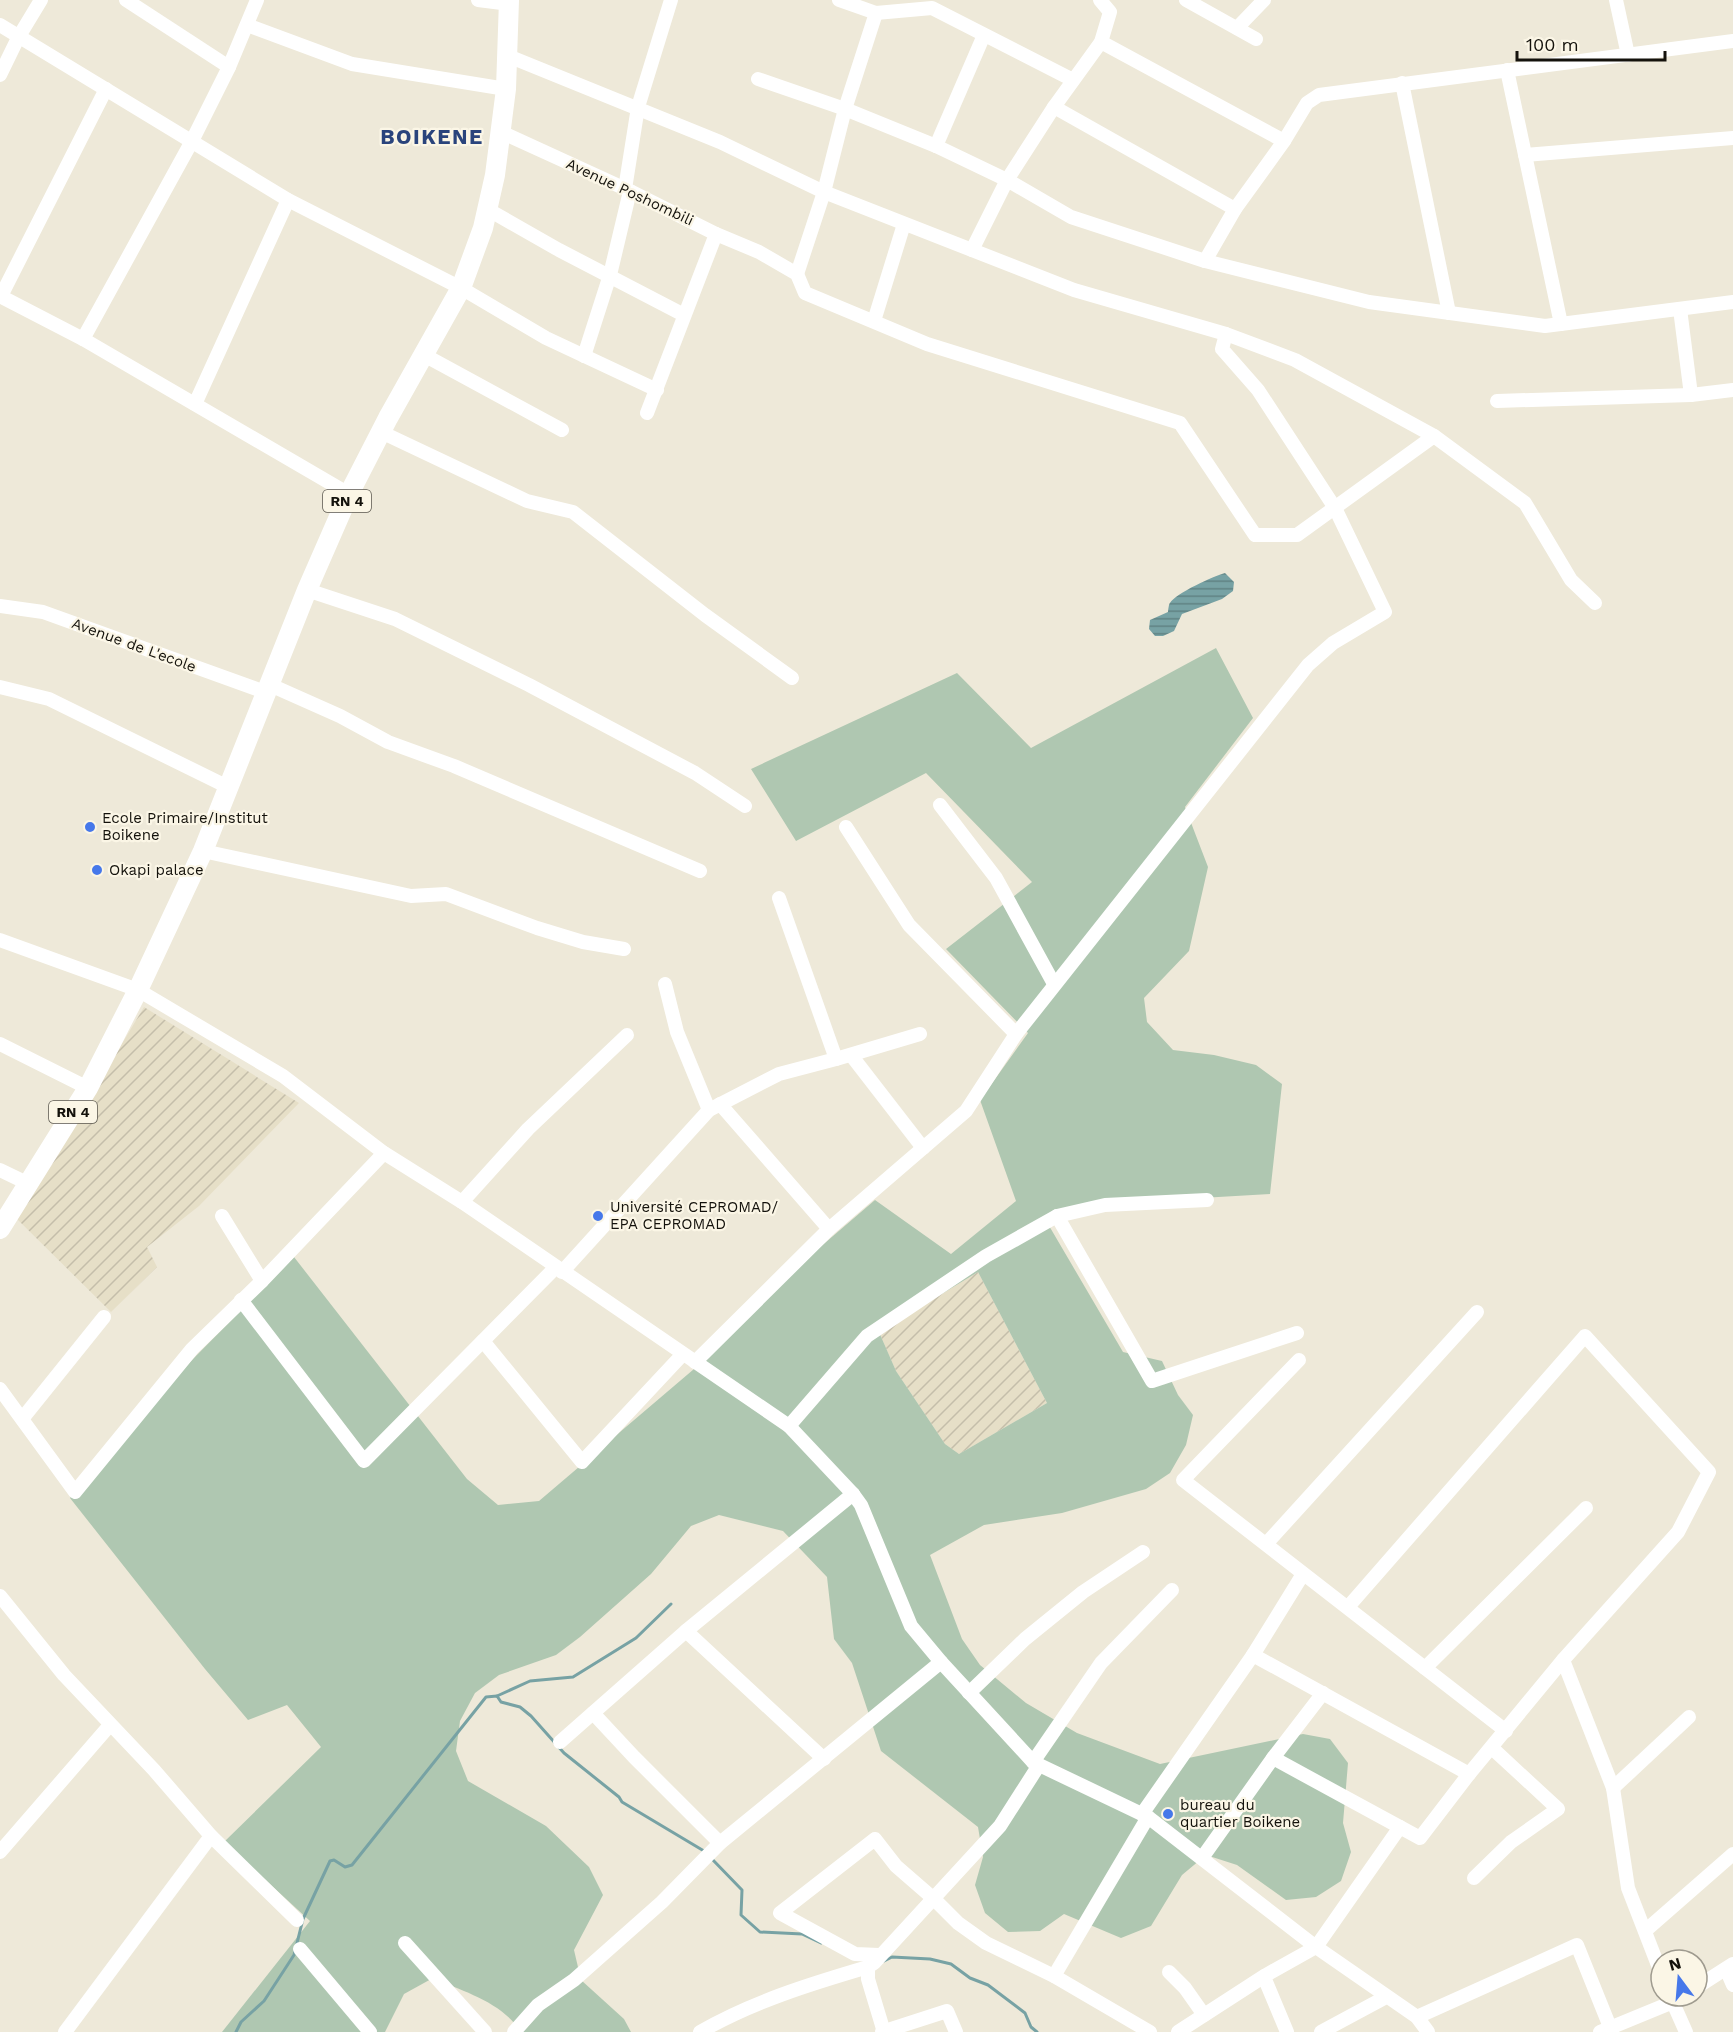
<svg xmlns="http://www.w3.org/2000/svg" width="1733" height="2032" font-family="'Work Sans',sans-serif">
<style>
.industrial{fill:url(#industrial-furrows)}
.grass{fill:#afc7b1;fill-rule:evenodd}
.water{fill:url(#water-rules)}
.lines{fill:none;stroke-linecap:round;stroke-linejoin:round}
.stream{stroke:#77a2a4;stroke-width:3}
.minor{stroke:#fff;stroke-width:14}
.highway{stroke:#fff;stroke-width:20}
.poi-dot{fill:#4678ea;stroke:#fbf6e6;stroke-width:2}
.labels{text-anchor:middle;stroke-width:4.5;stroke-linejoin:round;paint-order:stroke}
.shield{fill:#fbf6e6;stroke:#59564d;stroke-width:1.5}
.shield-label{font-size:14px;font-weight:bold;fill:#14120c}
.street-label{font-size:15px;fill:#14120c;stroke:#fbf6e6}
.poi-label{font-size:15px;fill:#14120c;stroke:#fbf6e6;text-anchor:start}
.district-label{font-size:21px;font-weight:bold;letter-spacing:1.5px;fill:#2a447c;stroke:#fbf6e6}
</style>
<defs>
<pattern id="industrial-furrows" width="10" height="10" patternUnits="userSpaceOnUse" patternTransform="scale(1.5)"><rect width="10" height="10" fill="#e6dfc7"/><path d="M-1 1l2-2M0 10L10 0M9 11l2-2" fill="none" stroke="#c4beaa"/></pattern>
<pattern id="water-rules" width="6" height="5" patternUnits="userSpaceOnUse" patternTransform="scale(1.5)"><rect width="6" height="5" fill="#77a2a4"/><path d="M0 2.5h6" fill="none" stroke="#608384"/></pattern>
</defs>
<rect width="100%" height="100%" fill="#eee9d9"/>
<g class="industrial">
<path d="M144,1007l155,96 -100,103 -52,41 10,20 -46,45 -94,-93z"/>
<path d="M978,1272l69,131 -88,51 -14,-10 -49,-73 -17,-39z"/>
</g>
<path class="grass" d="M1216,648l37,70 -68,89 23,60 -19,84 -45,47 3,24 26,28 41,5 42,10 26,19 -12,110 -69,4 -93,11 -60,15 75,128 39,9 16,34 15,20 -7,30 -16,28 -24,16 -84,24 -78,12 -54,30 32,84 18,26 46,38 51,30 83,31 143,-30 27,5 18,24 -5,60 8,29 -10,29 -25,16 -30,3 -49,-35 -31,-10 -24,20 -31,51 -30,12 -57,-24 -24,17 -32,1 -23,-19 -10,-28 8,-28 -5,-30 -97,-76 -29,-88 -18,-24 -7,-62 -44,-46 -64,-16 -28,11 -40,48 -71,63 -24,18 -57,20 -24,18 -15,28 -4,30 12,30 78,45 43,41 14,28 -29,55 7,30 43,39 7,13h-110c-19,-30 -57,-40 -88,-54l-29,16 -19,38h-163l88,-111 -86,-79 97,-95 -34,-42 -39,15 -43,-51 -135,-171 121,-137 103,-104 173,222 31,26 41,-4 155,-132 125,-121 56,-48 76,54 65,-53 -36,-101 48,-67 -82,-84 86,-67 -106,-109 -130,68 -45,-72 206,-96 74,75zM978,1272l69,131 -88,51 -14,-10 -49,-73 -17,-39z"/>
<path class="water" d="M1225,573l9,9 -1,9 -11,8 -40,15 -8,17 -11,5h-8l-6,-7 1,-9 18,-8c0,-1 1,-9 2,-9 6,-10 44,-27 55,-30z"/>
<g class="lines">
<g class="stream">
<path d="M497,1696l33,-15 43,-4 63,-39 35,-34"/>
<path d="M711,1858l31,32 -1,25 19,17 42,2 19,9"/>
<path d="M884,1961l8,-4 38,2 21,5 19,14 18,7 37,28 6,14 6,5"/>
<path d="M236,2032l5,-10 23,-21 30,-46 9,-36 27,-58 4,-1 11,7 7,-2 134,-168 11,-1 4,6 19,5 11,9 33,37 55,44 3,5 82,49"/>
</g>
<g class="minor">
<path d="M126,0l103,67"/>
<path d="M478,0l32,4"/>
<path d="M839,0l37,13 56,-5 141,72"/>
<path d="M1186,0l70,39"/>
<path d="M1616,0l12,55"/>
<path d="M0,25l288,175 173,88 85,50 111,52"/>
<path d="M247,25l105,39 154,25"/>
<path d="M1237,28l27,-28"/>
<path d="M1101,42l183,99"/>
<path d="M508,56l212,86 104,50 250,98 152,44 69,26 139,76 91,67 46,77 24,23"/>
<path d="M1507,70l54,254"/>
<path d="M0,75l18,-37 23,-38"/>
<path d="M758,79l87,30 91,37 71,34 64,37 134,44 164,41 176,24 188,-24"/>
<path d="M1402,83l47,230"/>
<path d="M1054,107l181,102"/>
<path d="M501,132l129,59 86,43 43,18 38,22 8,19 122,51 253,79 75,112h42l137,-99"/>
<path d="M936,146l48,-111"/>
<path d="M1525,155l208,-17"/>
<path d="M625,189l13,-82 33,-107"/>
<path d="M487,209l72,41 125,65"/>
<path d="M972,250l35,-70 47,-73 47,-65 9,-30 -10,-12"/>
<path d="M1205,261l30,-52 49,-68 23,-38 12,-8 414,-54"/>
<path d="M797,274l27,-82 21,-83 31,-96"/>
<path d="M0,296l83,43 266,155"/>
<path d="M1,296l105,-207"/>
<path d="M1680,309l11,86"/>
<path d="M874,321l30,-97"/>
<path d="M83,339l109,-198 37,-74 28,-67"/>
<path d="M424,355l138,75"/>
<path d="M584,356l26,-81 20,-84"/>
<path d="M1497,401l194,-6 42,-5"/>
<path d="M195,404l93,-204"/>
<path d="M647,413l69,-179"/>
<path d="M381,432l146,69 46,11 132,103 87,63"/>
<path d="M307,590l88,29 134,66 166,88 50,33"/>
<path d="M0,606l43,6 222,80"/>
<path d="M268,684l72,32 48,26 66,24 246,105"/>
<path d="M0,687l49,12 179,88"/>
<path d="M940,805l56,73 58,106"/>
<path d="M846,827l63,98 107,109"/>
<path d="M203,851l208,45 35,-2 91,34 46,14 41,7"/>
<path d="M779,898l57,161"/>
<path d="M0,940l138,50 145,86 101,77 78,49 327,224 64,68 8,11 50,121 30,36 92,100 115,55 168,130 101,70 11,15"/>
<path d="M665,984l12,48 32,78"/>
<path d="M0,1044l88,44"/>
<path d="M851,1055l72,93"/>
<path d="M720,1104l109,125"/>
<path d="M0,1170l29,14"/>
<path d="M462,1202l66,-73 99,-94"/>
<path d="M222,1216l40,65"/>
<path d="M1057,1216l95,165 145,-48"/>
<path d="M562,1272l147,-162 70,-36 57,-15 84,-25"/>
<path d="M241,1300l123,161 192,-194"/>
<path d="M483,1341l99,121 101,-108"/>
<path d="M1299,1360l-116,120 323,251"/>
<path d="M695,1362l134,-133 137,-118 50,-77 292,-369 25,-22 52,-31 -50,-104 -77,-118 -36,-41 4,-15"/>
<path d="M0,1389l75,103 117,-143 70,-68 122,-128"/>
<path d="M22,1419l82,-102"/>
<path d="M789,1426l78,-90 119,-80 71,-40 48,-11 102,-5"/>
<path d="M1266,1544l211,-232"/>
<path d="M0,1596l64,79 90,95 57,66 86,84"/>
<path d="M686,1631l138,128"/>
<path d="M1253,1655l216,119"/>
<path d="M1563,1660l50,128 15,100 33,85"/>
<path d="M1425,1668l161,-160"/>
<path d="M969,1693l56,-54 58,-47 60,-40"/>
<path d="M593,1713l41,44 86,86"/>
<path d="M560,1742l126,-111 167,-137"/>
<path d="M1273,1758l147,80 49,-64 94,-114 115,-128 31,-60 -124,-136 -237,271"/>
<path d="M1033,1762l68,-99 71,-73"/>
<path d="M1613,1788l76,-71"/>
<path d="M1142,1814l111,-159 50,-81"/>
<path d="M0,1852l110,-127"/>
<path d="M1202,1858l71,-100 50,-65"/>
<path d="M1474,1878l37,-36 47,-33 -66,-61"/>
<path d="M1645,1931l88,-77"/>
<path d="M405,1943l80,89"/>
<path d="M300,1949l70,83"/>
<path d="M879,1955l-24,-1 -75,-41 95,-74 21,27 38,33 24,24 28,20 68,33 96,56"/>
<path d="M1726,1969l7,16"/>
<path d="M1169,1972l16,16 19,27"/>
<path d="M1054,1976l94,-159"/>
<path d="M1264,1977l23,55"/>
<path d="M1697,1987l36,-23"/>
<path d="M1670,1996l16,36"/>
<path d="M1417,2017l160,-72 35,87"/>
<path d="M65,2032l146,-196"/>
<path d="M514,2032l24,-27 36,-25 88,-78 58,-59 221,-181"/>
<path d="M700,2032c52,-30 110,-48 168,-65"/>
<path d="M882,2032l65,-21 9,21"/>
<path d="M884,2032l-16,-53v-12l6,-4 126,-137 39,-61"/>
<path d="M1178,2032l88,-57 50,-28 84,-120"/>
<path d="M1321,2032l65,-35"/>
<path d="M1600,2032l73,-30 9,-6"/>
</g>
<path class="highway" d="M0,1229l88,-141 50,-98 65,-139 104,-261 42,-96 39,-76 73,-130 22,-60 12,-53 11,-86 3,-89"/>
</g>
<g class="poi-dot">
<circle cx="90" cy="827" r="6"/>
<circle cx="97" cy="870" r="6"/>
<circle cx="598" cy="1216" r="6"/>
<circle cx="1168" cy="1814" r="6"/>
</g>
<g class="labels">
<g class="shield">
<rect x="323" y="490" width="48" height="22" rx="4.5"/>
<rect x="49" y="1101" width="48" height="22" rx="4.5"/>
</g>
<g class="shield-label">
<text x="347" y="506">RN 4</text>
<text x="73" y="1117">RN 4</text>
</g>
<g class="street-label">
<text transform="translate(630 192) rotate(25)" y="5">Avenue Poshombili</text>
<text transform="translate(134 645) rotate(20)" y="5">Avenue de L'ecole</text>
</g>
<g class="poi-label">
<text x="102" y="823">Ecole Primaire/Institut<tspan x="102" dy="17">Boikene</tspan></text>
<text x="109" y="875">Okapi palace</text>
<text x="610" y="1212">Université CEPROMAD/<tspan x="610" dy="17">EPA CEPROMAD</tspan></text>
<text x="1180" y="1810">bureau du<tspan x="1180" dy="17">quartier Boikene</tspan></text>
</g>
<g class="district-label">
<text x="432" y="144">BOIKENE</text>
</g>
</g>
<g transform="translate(1679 1978) rotate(344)"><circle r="28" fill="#fbf6e6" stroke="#9f9b8f" stroke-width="1.5"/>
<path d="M0-4.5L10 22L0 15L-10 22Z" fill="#4678ea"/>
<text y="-9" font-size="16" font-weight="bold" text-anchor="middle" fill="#14120c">N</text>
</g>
<path d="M1517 51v9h148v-9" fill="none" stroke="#14120c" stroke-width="3"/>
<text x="1526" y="51" font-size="18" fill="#14120c" stroke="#fbf6e6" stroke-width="4.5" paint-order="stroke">100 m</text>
</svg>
